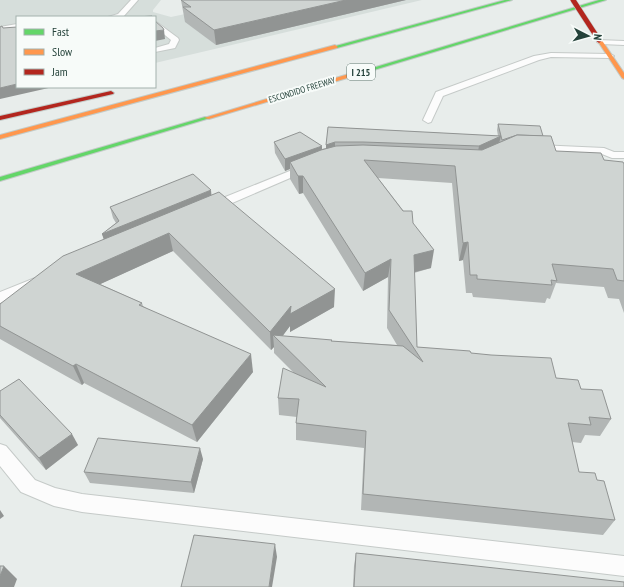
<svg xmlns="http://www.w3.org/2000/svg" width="624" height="587" font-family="'PT Sans Narrow',sans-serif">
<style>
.built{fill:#d6dedb}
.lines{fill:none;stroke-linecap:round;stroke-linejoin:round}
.lane-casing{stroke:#c5cac8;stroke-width:2}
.fast-casing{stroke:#c3cbc8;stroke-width:2}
.slow-casing{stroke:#c3cbc8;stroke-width:2}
.jam-casing{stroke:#c3cbc8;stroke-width:2}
.lane{fill:#fcfcfc;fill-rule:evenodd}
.fast{fill:#63d668;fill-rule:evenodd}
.slow{fill:#ff974d;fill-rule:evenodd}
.jam{fill:#b3261e;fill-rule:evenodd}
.jam-bridge-casing{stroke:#c3cbc8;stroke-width:6;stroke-linecap:butt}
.jam-bridge{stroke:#b3261e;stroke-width:5}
.wall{fill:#b2b6b5}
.shaded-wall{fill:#919493}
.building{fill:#cfd4d2;stroke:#919493}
.labels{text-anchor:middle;stroke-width:4;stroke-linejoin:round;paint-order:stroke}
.far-street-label{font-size:9px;fill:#24423a;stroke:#f7fbf9}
.shield{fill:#f7fbf9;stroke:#637a73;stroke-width:1}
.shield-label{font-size:10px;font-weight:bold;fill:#24423a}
</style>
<rect width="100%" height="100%" fill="#e8edeb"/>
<path class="built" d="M0,0h161l-8,10v2l18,5 81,-17h170l-267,63v-46h-138v70l-17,12z"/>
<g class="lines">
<defs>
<g id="lane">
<path d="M131,0h7l-15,17h-15l10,-3z"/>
<path d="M155,21l23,17 1,2 -4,8 -20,4v-4l14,-4 2,-4 -16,-13z"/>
<path d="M17,24v4l-17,3v-4z"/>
<path d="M598,40l26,1v4l-23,-1 -4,-2z"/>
<path d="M551,53l59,1 4,2 -4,2 -59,-1 -12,3 -96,36 -12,26 -3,1 -5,-3 13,-28 98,-36z"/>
<path d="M538,145l66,3 10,4h10v6h-12l-10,-4 -68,-4 -1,-2 1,-2z"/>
<path d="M307,164l5,3 -1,2 -95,41h-8l-2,-3 2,-3z"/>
<path d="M35,278l5,2 2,3 -2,3 -40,17v-11z"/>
<path d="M0,444l6,2 29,34 20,8 27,6 542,62v20l-542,-64 -28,-6 -33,-14 -21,-26z"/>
</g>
<g id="fast">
<path d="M505,0h7l-175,48 -5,-1z"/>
<path d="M599,0h7l-252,76 -5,-1z"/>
<path d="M205,117l5,1 -210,63v-4z"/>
</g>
<g id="slow">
<path d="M599,39h2l23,34v6l-2,-1 -25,-38z"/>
<path d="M335,45l3,2 -1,1 -337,91v-4z"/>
<path d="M352,73l3,2 -1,1 -145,43 -5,-1z"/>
</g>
<path id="jam" d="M111,91l3,2 -1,1 -113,26v-4z"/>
</defs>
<use href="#lane" class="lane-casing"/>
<use href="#fast" class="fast-casing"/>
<use href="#slow" class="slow-casing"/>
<use href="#jam" class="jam-casing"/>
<use href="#lane" class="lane"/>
<use href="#fast" class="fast"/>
<use href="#slow" class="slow"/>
<use href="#jam" class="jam"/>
<defs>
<path id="jam-bridge" d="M573,0l26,40"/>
</defs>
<use href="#jam-bridge" class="jam-bridge-casing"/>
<use href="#jam-bridge" class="jam-bridge"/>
</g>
<g class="wall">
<path d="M181,0h225l-190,45 -31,-23z"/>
<path d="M498,124l45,12 13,15 68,13v149l-5,-14 -11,-1 -4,-11 -48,-4 -6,16 -3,-1 -2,5 -72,-6 -1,-4h-6l-3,-33 -4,1 -7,-78 -74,-5 35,45 18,45 -17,5 3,74 54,6 85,25 25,11 30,30 -11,17 -15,-1 -4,8 -9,-1 7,30 18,8 18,40 -12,15 -242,-25 3,-62 -68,-8v-17l1,-6 -18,-2 -1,-17 15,-26 -19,-19v-6l-3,3 -98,-99 -73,33 42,19 1,3 110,66 -56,70 -113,-59 -2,2 -82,-46v-35l104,-65 -2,-5 14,-11 -3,-5 -3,-11 101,-12 123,112 -44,25v-6l-8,10 50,5 65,4 -10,-17 1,-51 -25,14 -60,-98 -4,1 -9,-15v-10l-5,2 -10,-18 -1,-11 48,7 4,-1 2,-21 170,9 -1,-6z"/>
<path d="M0,391l78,54 -32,25 -46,-52z"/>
<path d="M203,459l-9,34 -104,-10 -6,-11z"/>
<path d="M356,553l268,34h-271l1,-21z"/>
</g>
<g class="shaded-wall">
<path d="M346,0h60l-190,45 -2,-15z"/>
<path d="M164,30l1,9 -10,2v-10z"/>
<path d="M17,84v3h36l-53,12v-11z"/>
<path d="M501,136l-3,11 -21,10 2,-11z"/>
<path d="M335,142v12l-9,2v-11z"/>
<path d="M322,146v11l-32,5v7l-5,2v-12z"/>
<path d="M298,176h5v17l-4,1z"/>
<path d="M211,190l1,11 -106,45 -4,-12z"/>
<path d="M169,233l4,18 -90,41 -7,-18z"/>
<path d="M468,242l-5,18 -4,1 4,-18z"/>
<path d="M434,250l-3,18 -20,5 3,-18z"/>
<path d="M391,259l-3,18 -25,14 2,-18z"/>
<path d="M335,289l-1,18 -44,25v-6l-11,15 -6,-6 1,12 -3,3 -1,-18 21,-26z"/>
<path d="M251,354l2,18 -56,70 -5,-17z"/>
<path d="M76,364l8,19 -2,2 -9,-19z"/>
<path d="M72,434l6,11 -32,25 -7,-12z"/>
<path d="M200,448l3,11 -9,34 -3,-11z"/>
<path d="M0,510l4,6 -4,3z"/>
<path d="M275,544l2,13 -5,30h-3z"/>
<path d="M4,566l13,13 -3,8h-14v-11z"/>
</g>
<g class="building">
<path d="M181,0h165l-132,30 -31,-23h8z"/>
<path d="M152,16v1h-15z"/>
<path d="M155,21l8,7 1,2 -9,1z"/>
<path d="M2,26l1,2 14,-1v57l-17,4v-61z"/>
<path d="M498,124l42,2 3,10 -26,-1 -15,5z"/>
<path d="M328,127l173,9 -22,10 -116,-4h-28l-9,3z"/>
<path d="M300,132l22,14 -37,13 -11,-17z"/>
<path d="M517,135l34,1 5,15 45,2 3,7 19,2 1,2v117l-7,-1 -4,-11 -61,-5 5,17 -6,-1 1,5 -75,-6v-4h-7l-2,-33 -5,1 -8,-77 -91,-6 39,51h9l1,12 21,27 -20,5 3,92 53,4 1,2 20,2 60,3 5,20 22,2 3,9 21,1 9,29 -22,-2 2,8 -23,-2 11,49 16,1 2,7 7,1 11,39 -252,-26 3,-63 -70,-8 3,-24 -21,-1 5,-30 43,19 -53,-52 59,5 -1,1 72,5 20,16 -34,-52 2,-51 -26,14 -62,-97h-5l-8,-14 31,-12 15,-4 27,-1 119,5z"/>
<path d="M193,174l18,16 -109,44 17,-13 -9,-14z"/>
<path d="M219,192l116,97 -45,25 1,-8 -21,26 -101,-99 -93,41 66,29 -3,2 112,49 -59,71 -116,-61 -3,2 -73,-40v-22l63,-48z"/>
<path d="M19,379l53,55 -33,24 -39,-43v-24z"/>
<path d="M98,438l102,10 -9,34 -107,-10z"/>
<path d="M194,535l81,9 -6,43h-88z"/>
<path d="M356,553l268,29v5h-270z"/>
<path d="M0,566h4l-4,10z"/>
</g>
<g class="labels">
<g class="far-street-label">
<text transform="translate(302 90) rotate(-17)" y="3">ESCONDIDO FREEWAY</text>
</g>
<rect class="shield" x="347" y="64" width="28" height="16" rx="3"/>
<g class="shield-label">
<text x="361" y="76">I 215</text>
</g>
</g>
<rect x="16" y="16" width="140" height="72" fill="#f7fbf9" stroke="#a3b1ad"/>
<rect x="24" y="29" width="20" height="6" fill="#63d668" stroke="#a3b1ad"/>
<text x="52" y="36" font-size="12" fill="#24423a">Fast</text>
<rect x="24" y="49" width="20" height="6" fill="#ff974d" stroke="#a3b1ad"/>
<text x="52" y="56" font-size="12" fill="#24423a">Slow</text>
<rect x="24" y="69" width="20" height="6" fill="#b3261e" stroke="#a3b1ad"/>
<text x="52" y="76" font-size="12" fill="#24423a">Jam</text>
<g transform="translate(588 36) rotate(96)" stroke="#f7fbf9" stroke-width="3" paint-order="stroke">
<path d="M0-3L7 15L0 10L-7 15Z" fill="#24423a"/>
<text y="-6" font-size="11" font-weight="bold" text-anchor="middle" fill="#24423a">N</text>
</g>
</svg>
